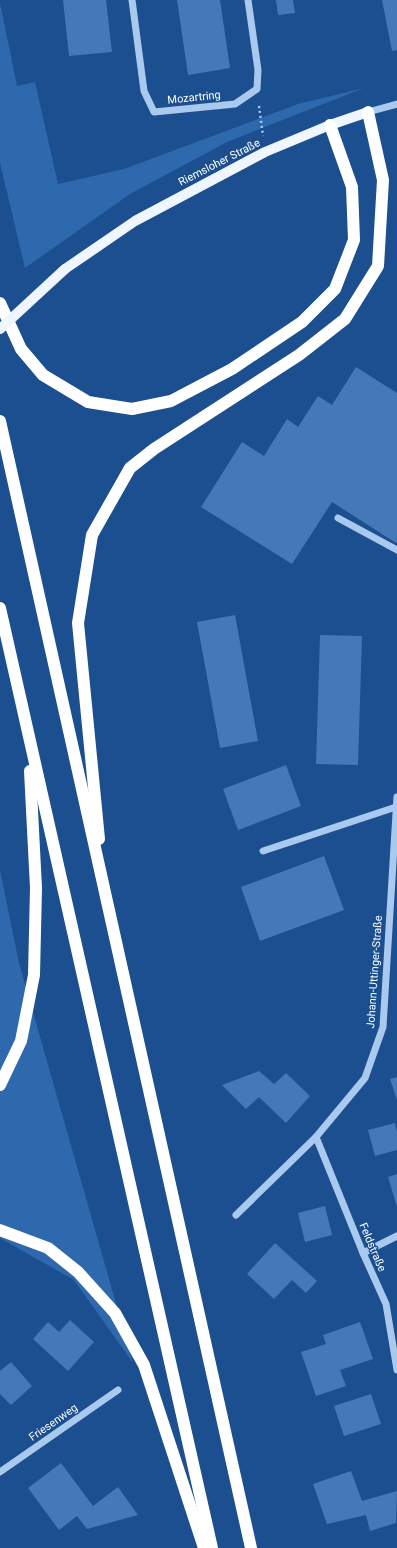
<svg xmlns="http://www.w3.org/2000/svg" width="397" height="1548" font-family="Roboto,sans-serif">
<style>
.green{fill:#2e69ad}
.building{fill:#4478b7}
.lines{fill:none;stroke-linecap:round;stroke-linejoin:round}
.path{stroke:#a9c9ee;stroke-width:2.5;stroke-dasharray:2 3;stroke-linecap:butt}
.minor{stroke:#a9c9ee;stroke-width:7}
.major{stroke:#f0f6ff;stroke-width:10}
.highway{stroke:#fff;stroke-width:12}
.major-bridge{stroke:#f0f6ff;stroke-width:10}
.labels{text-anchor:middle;stroke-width:3;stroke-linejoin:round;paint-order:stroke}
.street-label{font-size:11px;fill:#fff;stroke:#1b4f8f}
</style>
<rect width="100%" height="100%" fill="#1b4f8f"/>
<g class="green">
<path d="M0,3l17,83 18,-4 23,102 66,-15 174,-65 66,-16 -137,54 -97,52 -105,74 -25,-105z"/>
<path d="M0,870l19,93 114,400 -59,-83 -74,-42z"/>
</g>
<g class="building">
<path d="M63,0h43l6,52 -43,4z"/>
<path d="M177,0h43l10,68 -42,7z"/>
<path d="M276,0h17l2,13 -17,2z"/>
<path d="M382,0h15v50l-5,1z"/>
<path d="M356,367l41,26v148l-1,2 -64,-41 -40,62 -91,-57 41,-65 22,14 23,-37 11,8 20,-31 14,9z"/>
<path d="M235,615l23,126 -38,7 -23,-126z"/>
<path d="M320,635l42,1 -4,129 -42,-1z"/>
<path d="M286,765l15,41 -63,24 -15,-41z"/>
<path d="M324,856l20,54 -84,31 -19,-54z"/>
<path d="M259,1071l15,13 12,-11 24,23 -24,27 -27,-26 -13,12 -24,-24z"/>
<path d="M397,1077v23l-7,-21z"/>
<path d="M395,1123l2,9v18l-22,6 -7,-26z"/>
<path d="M397,1174v33l-9,-30z"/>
<path d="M325,1206l7,29 -27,7 -7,-29z"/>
<path d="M275,1243l42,38 -11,12 -14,-13 -18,19 -27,-25z"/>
<path d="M70,1320l24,22 -26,29 -35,-32 15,-17 11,10z"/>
<path d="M360,1322l13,37 -33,11 6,16 -30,10 -15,-44 25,-8 -3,-9z"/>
<path d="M11,1362l21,24 -21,19 -11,-11v-23z"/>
<path d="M371,1394l10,30 -37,12 -10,-30z"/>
<path d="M61,1463l32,43 25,-19 20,28 -51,14 -10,-13 -18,14 -31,-42z"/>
<path d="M351,1471l11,30 35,-10 -1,32 -26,8 -4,-16 -39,9 -14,-40z"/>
</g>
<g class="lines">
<path class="path" d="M259,106l4,30"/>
<g class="minor">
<path d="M132,0l12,91 10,21 81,-8 22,-15 1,-19 -10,-70"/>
<path d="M368,112l29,-8"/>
<path d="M338,518l59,32"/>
<path d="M263,851l133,-44"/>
<path d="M316,1137l47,116 23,51 11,66"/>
<path d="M236,1215l80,-78 49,-59 18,-51 14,-230"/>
<path d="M363,1253l34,-17"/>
<path d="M0,1472l118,-82"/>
</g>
<path class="major" d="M65,269l70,-48 130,-69 65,-27 38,-13"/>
<g class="highway">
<path d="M0,303l21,46 22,26 45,27 44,7 39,-8 61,-32 70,-47 33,-33 19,-49 -2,-53 -22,-62"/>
<path d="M0,421l251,1127"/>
<path d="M0,608l212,940"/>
<path d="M99,839l-21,-216 14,-88 38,-67 24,-19 145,-94 46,-36 33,-53 5,-86 -15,-68"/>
<path d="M0,1085l21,-44 13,-66 2,-87 -6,-117"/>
<path d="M0,1230l48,18 30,24 37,41 29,52 60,183"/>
</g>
<path class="major-bridge" d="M0,329l65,-60"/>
</g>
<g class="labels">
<g class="street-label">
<text transform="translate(194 97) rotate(-6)" y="4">Mozartring</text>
<text transform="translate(219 162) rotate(-27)" y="4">Riemsloher Straße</text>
<text transform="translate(374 972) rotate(-86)" y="4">Johann-Uttinger-Straße</text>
<text transform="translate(373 1247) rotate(67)" y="4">Feldstraße</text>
<text transform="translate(53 1422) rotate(-35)" y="4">Friesenweg</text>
</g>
</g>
</svg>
